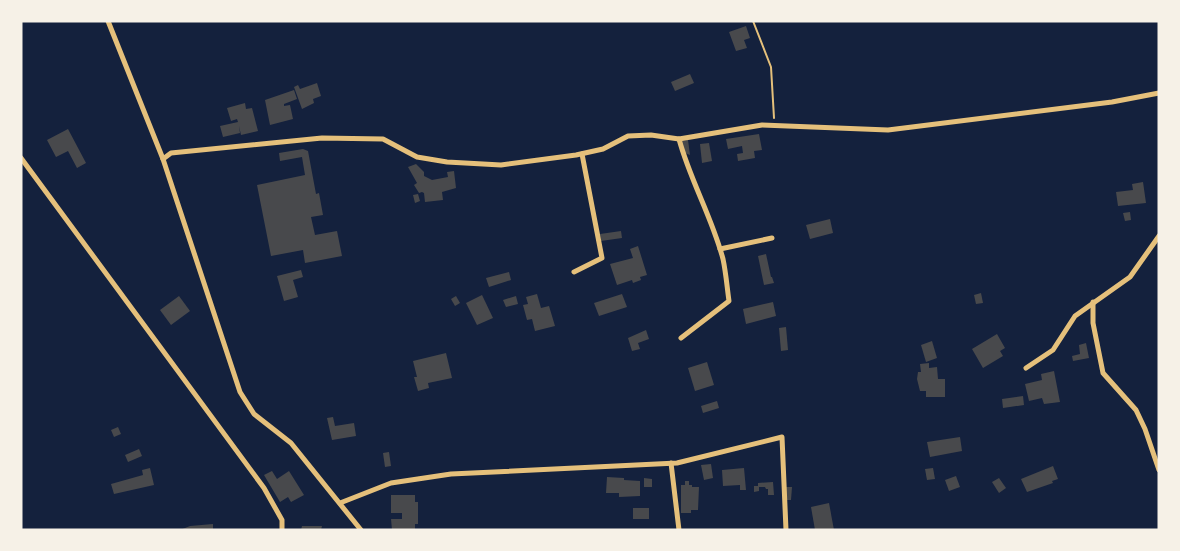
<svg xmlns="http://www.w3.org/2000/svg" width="1180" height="551" font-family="Commissioner,sans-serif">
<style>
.building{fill:#48494c}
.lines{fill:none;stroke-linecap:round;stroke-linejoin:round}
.path{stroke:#e5c07b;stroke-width:2}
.minor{stroke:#e5c07b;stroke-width:5}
</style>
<rect width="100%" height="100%" fill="#14213d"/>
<g class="building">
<path d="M746,26l4,12 -6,2 3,8 -11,3 -7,-19z"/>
<path d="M690,74l4,9 -19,8 -4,-9z"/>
<path d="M317,83l4,13 -8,3 1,4 -12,6 -8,-22 4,-2 2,4z"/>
<path d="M294,90l3,9 -13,5v2l6,-1 3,14 -23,6 -5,-25z"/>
<path d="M245,103l1,6 6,-1 6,23 -17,4 -2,-9 1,7 -17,4 -3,-11 18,-4 -1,-3 -6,2 -4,-13z"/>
<path d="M68,129l18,34 -9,5 -9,-17 -12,6 -9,-17z"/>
<path d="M759,134l3,16 -8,1 1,7 -17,3 -1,-7 6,-1 -1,-7 -14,3 -2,-10z"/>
<path d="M688,140l2,15 -5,-2 -4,-12z"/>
<path d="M709,143l3,18 -10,2 -2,-19z"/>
<path d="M303,149l5,2 8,43 3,-1 4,22 -12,2 4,18 22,-4 5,25 -37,7 -2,-13 -32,6 -14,-71 48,-10 -3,-18 -22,4 -1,-8z"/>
<path d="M416,164l8,8v4l8,4 16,-3 -1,-5 7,-1 2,17 -14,4 1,8 -18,2 -1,-9 -2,-1 -3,1 -5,-8 3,-2 -9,-16z"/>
<path d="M1143,182l3,21 -28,3 -2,-14 17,-2 -1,-6z"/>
<path d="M418,194l2,7 -5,2 -2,-8z"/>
<path d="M1130,212l1,8 -6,1 -2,-8z"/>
<path d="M830,219l3,14 -23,6 -4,-14z"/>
<path d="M621,231l1,7 -21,3 -1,-7z"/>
<path d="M638,246l9,29 -7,2 1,3 -8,3 -1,-3 -15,5 -7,-21 23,-6 -3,-9z"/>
<path d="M766,254l5,23h1l2,6 -10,2 -6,-29z"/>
<path d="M301,270l2,7 -10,3 5,17 -14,4 -7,-25z"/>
<path d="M509,272l2,8 -22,7 -3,-9z"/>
<path d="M981,293l2,10 -7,1 -2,-9z"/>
<path d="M537,294l4,14 8,-2 6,20 -20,5 -3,-12 -5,1 -4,-15 5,-1 -2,-7z"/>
<path d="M622,294l5,13 -28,9 -5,-13z"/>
<path d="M482,295l11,23 -16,7 -11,-22z"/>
<path d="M179,296l11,15 -19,14 -11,-15z"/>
<path d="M456,296l4,7 -5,3 -4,-7z"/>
<path d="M516,296l2,8 -12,3 -3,-7z"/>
<path d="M773,302l3,14 -30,8 -3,-15z"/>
<path d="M786,327l2,23 -7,1 -2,-23z"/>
<path d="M646,330l3,9 -11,4 2,6 -8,2 -4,-13z"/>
<path d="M997,334l8,14 -5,3 3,5 -20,12 -11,-19z"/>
<path d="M932,341l5,17 -11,4 -5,-17z"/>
<path d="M1086,343l3,15 -16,3 -1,-5 8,-2 -1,-9z"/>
<path d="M446,353l6,25 -24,5 1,5 -11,3 -4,-14h3l-4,-16z"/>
<path d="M707,362l7,23 -19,6 -7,-23z"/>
<path d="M929,363v5l8,-1 1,12h7v18h-19v-6h-6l-3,-12 1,-7h3l-1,-8z"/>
<path d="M1054,371l6,31 -16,2 -2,-6 -13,3 -4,-17 17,-4 -1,-6z"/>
<path d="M1023,396l1,9 -21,3 -1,-9z"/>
<path d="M717,401l2,7 -16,5 -2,-7z"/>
<path d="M333,417l2,9 19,-3 2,13 -24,4 -5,-22z"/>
<path d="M118,427l3,7 -7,3 -3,-7z"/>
<path d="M960,437l2,14 -32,6 -3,-15z"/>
<path d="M139,449l3,7 -14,6 -3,-7z"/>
<path d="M389,452l2,14 -6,1 -2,-14z"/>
<path d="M711,464l2,14 -9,2 -3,-15z"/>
<path d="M1053,466l5,13 -6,2 1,2 -26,9 -6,-13z"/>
<path d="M150,468l4,17 -40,9 -3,-10 32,-9 -1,-5z"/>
<path d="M744,468l2,22h-6v-5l-17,1 -1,-16z"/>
<path d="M933,468l2,11 -8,1 -2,-11z"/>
<path d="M272,471l5,8 12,-8 15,24 -13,7 -3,-5 -8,5 -16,-27z"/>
<path d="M956,476l4,11 -11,4 -4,-11z"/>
<path d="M607,477l17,1v2l16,1v15l-21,1v-4h-13z"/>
<path d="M644,478l8,1v8h-8z"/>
<path d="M999,478l7,10 -7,5 -7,-11z"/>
<path d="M685,481h4v4h3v2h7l-1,23h-7v3h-10v-28h4z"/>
<path d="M773,482l1,13h-6v-6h-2l-1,-2h-6v4l-5,1v-6h4v-3z"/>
<path d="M785,487h7l-1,13h-6z"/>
<path d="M391,495h24v7h3v22h-3v6h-23l-1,-11h11v-6h-11z"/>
<path d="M829,503l5,27h-19l-4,-23z"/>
<rect x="633" y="508" width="16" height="11"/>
<path d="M213,524v6h-33l10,-4z"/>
<path d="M302,526h20l-1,4h-20z"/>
</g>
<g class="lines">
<path class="path" d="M753,21l18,46 3,51"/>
<g class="minor">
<path d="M108,21l55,138 77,233 14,22 37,29 70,87"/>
<path d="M679,139c11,41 33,78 44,120 3,14 4,28 6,42l-48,37"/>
<path d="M21,158l243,330 18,32v10"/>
<path d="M163,159l8,-6 151,-15 61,1 34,18 30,5 54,3 75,-10 27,-6 25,-13 23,-1 28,4 83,-14 126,5 224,-28 47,-9"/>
<path d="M720,249l52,-11"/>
<path d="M574,272l28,-14 -20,-104"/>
<path d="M1093,302v21l10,50 33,37 9,19 14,41"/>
<path d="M1026,368l27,-18 22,-34 55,-39 29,-41"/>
<path d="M671,463l8,67"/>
<path d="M340,503l51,-20 60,-9 226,-11 105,-26 4,93"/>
</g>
</g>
<rect width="1180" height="551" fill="none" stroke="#f6f1e7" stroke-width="45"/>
</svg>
